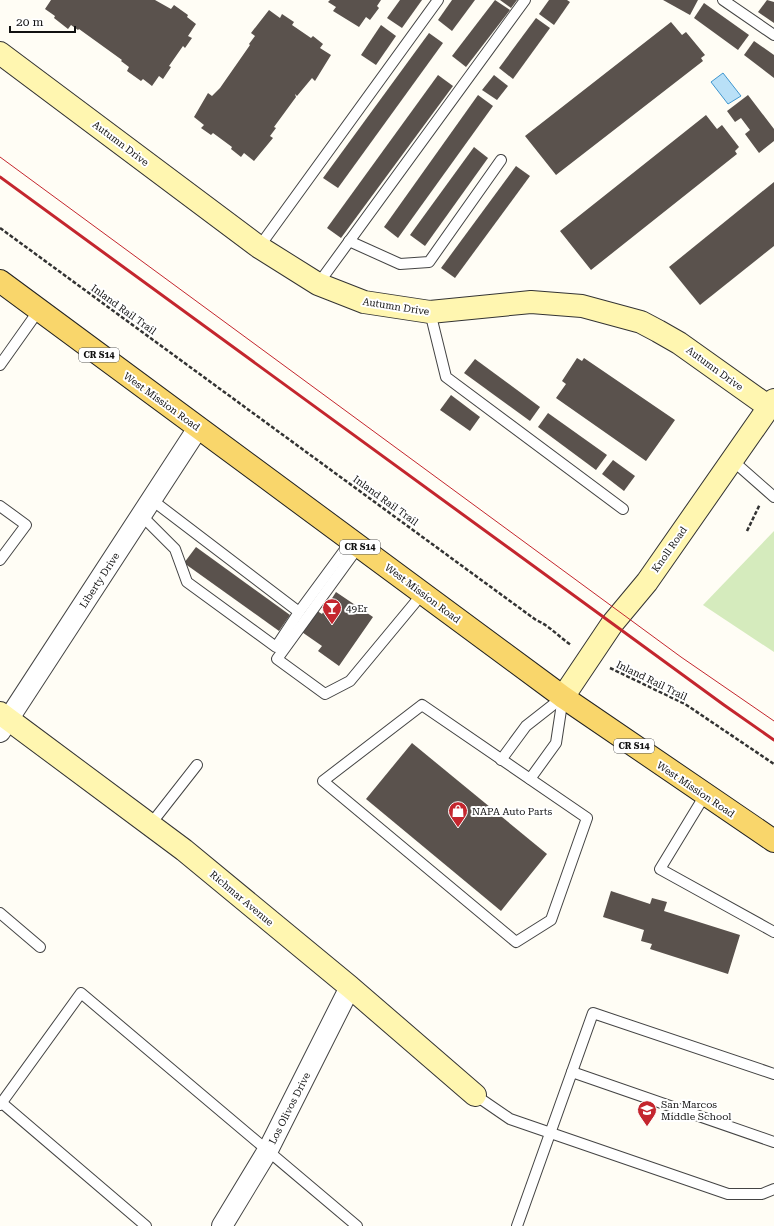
<svg xmlns="http://www.w3.org/2000/svg" width="774" height="1226" font-family="'Roboto Serif',serif">
<style>
.green{fill:#d5ebbd}
.water{fill:#b9e0f7;stroke:#3f96cf}
.building{fill:#5a524d}
.lines{fill:none;stroke-linecap:round;stroke-linejoin:round}
.lane-casing{stroke:#444;stroke-width:12}
.street-casing{stroke:#444;stroke-width:22}
.secondary-casing{stroke:#333;stroke-width:24}
.primary-casing{stroke:#222;stroke-width:24}
.path{stroke:#333;stroke-width:2.5;stroke-dasharray:4 2;stroke-linecap:butt}
.lane{stroke:#fff;stroke-width:10}
.street{stroke:#fff;stroke-width:20}
.secondary{stroke:#fff6b0;stroke-width:22}
.primary{stroke:#f9d66b;stroke-width:22}
.tram{stroke:#c4262e;stroke-width:1}
.rail{stroke:#c4262e;stroke-width:3}
.labels{text-anchor:middle;stroke-width:4;stroke-linejoin:round;paint-order:stroke}
.shield{fill:#fff;stroke:#585858;stroke-width:1}
.shield-label{font-size:9px;font-weight:bold;fill:#111}
.street-label{font-size:10px;fill:#111;stroke:#fff}
.poi-label{font-size:10px;fill:#111;stroke:#fff;text-anchor:start}
</style>
<rect width="100%" height="100%" fill="#fffdf5"/>
<path class="green" d="M774,531v121l-71,-47z"/>
<path class="water" d="M723,73l18,23 -13,8 -17,-22z"/>
<g class="building">
<path d="M51,0h104l16,9 3,-4 14,10 -1,2 9,7 -8,12 4,2 -7,10 -2,-2 -14,20 2,1 -8,12 -4,-3 -7,10 -9,-7 -2,2 -14,-10 2,-4 -8,-6 1,-1 -43,-31 -1,1 -7,-5 -3,4 -14,-11 1,-2 -10,-7z"/>
<path d="M330,0h51l-4,6 2,2 -9,12 -4,-3 -7,10 -26,-16 3,-4 -8,-5z"/>
<path d="M400,0h22l-20,28 -15,-10z"/>
<path d="M452,0h23l-23,31 -14,-11z"/>
<path d="M495,0l15,10 -44,57 -14,-11z"/>
<path d="M500,0h17l-6,8z"/>
<path d="M549,0h18l3,2 -16,23 -15,-11z"/>
<path d="M663,0h35l-8,15z"/>
<path d="M767,0l7,2v21l-16,-11z"/>
<path d="M704,3l45,32 -11,15 -44,-32z"/>
<path d="M269,10l11,8 2,-4 12,8 -2,3 19,13 2,-2 10,8 -3,4 11,7 -16,26 -3,-3 -15,18 -2,-2 1,3 -22,30 2,1 -6,8 3,2 -19,23 -10,-8 -3,4 -10,-8 1,-2 -19,-14 -2,2 -10,-7 3,-3 -10,-8 14,-24 4,3 8,-8 30,-43 -1,-1 6,-8 -4,-3z"/>
<path d="M536,18l14,10 -37,51 -14,-11z"/>
<path d="M671,22l11,13 4,-3 19,23 -4,3 2,3 -147,114 -31,-39z"/>
<path d="M381,25l15,11 -20,29 -15,-10z"/>
<path d="M429,33l14,10 -105,145 -15,-10z"/>
<path d="M754,41l20,14v23l-30,-23z"/>
<path d="M438,75l15,11 -112,152 -14,-10z"/>
<path d="M494,75l14,11 -11,14 -15,-10z"/>
<path d="M478,95l15,11 -95,132 -14,-11z"/>
<path d="M748,95l26,34v12l-15,12 -14,-19 5,-4 -9,-12 -6,4 -8,-11z"/>
<path d="M706,115l11,14 5,-4 17,22 -4,4 2,3 -146,116 -31,-39z"/>
<path d="M474,147l14,11 -63,88 -15,-11z"/>
<path d="M516,166l14,10 -75,102 -14,-10z"/>
<path d="M774,182v64l-74,59 -31,-38z"/>
<path d="M577,358l5,3 2,-3 91,62 -29,41 -90,-63 10,-14 -4,-3z"/>
<path d="M475,359l65,48 -10,14 -66,-48z"/>
<path d="M451,395l29,22 -10,14 -30,-21z"/>
<path d="M548,413l59,42 -11,15 -58,-43z"/>
<path d="M613,460l22,16 -11,15 -22,-17z"/>
<path d="M196,547l94,68 -11,16 -95,-68z"/>
<path d="M336,592l37,25 -34,49 -21,-15 4,-5 -23,-16 15,-21 8,5z"/>
<path d="M412,743l135,111 -46,57 -135,-112z"/>
<path d="M611,891l39,13 2,-6 15,4 -3,9 76,24 -12,39 -78,-25 2,-5 -11,-3 3,-11 -41,-13z"/>
</g>
<g class="lines">
<defs>
<g id="lane">
<path d="M723,0l51,35"/>
<path d="M349,241l51,23 29,-2 72,-102"/>
<path d="M259,247l179,-247"/>
<path d="M318,284l207,-284"/>
<path d="M430,312l16,65 177,132"/>
<path d="M0,365l39,-55"/>
<path d="M732,460l42,37"/>
<path d="M152,500l147,112 53,-72"/>
<path d="M0,506l26,19 -26,35"/>
<path d="M141,515l34,34 12,33 89,65 23,-35"/>
<path d="M359,546l-82,113 48,35 25,-13 73,-88"/>
<path d="M422,705l165,113 -36,102 -35,22 -193,-161z"/>
<path d="M501,760l25,-34 37,-29"/>
<path d="M530,779l26,-36 7,-46"/>
<path d="M705,795l-45,74 114,63"/>
<path d="M150,825l47,-60"/>
<path d="M0,913l40,34"/>
<path d="M572,1072l202,70"/>
<path d="M475,1095l35,24 218,75h34l12,-5"/>
<path d="M2,1103l144,123"/>
<path d="M0,1105l81,-112 276,233"/>
<path d="M517,1226l76,-213 181,61"/>
</g>
<g id="street">
<path d="M0,732l198,-304"/>
<path d="M222,1226l46,-76 82,-163"/>
</g>
<g id="secondary">
<path d="M0,53l259,194 59,37 46,18 66,10 101,-10 51,4 59,16 17,9 21,12 90,64"/>
<path d="M563,697l49,-73 35,-42 127,-182"/>
<path d="M0,713l184,137 166,137 125,108"/>
</g>
<path id="primary" d="M0,281l563,416 211,144"/>
</defs>
<use href="#lane" class="lane-casing"/>
<use href="#street" class="street-casing"/>
<use href="#secondary" class="secondary-casing"/>
<use href="#primary" class="primary-casing"/>
<g class="path">
<path d="M0,228l536,392c14,6 23,17 35,25"/>
<path d="M747,531l13,-27"/>
<path d="M610,668l75,36 89,60"/>
</g>
<use href="#lane" class="lane"/>
<use href="#street" class="street"/>
<use href="#secondary" class="secondary"/>
<use href="#primary" class="primary"/>
<path class="tram" d="M0,157l681,500 93,64"/>
<path class="rail" d="M0,177l724,528 50,35"/>
</g>
<defs>
<symbol id="bar-pin" viewBox="-11 -11 22 30"><path d="M0 17L-7.5 6A9.5 9.5 0 1 1 7.5 6Z" fill="#c4262e" stroke="#fff"/><path d="M-6-5H6L.8 .8V4.5H3.5V6h-7V4.5H-.8V.8Z" fill="#fff"/></symbol>
<symbol id="shop-pin" viewBox="-11 -11 22 30"><path d="M0 17L-7.5 6A9.5 9.5 0 1 1 7.5 6Z" fill="#c4262e" stroke="#fff"/><path d="M-5-2.5h2.3a2.7 3.5 0 0 1 5.4 0H5L5.5 6h-11ZM-1.5-2.5h3a1.5 2.3 0 0 0-3 0Z" fill="#fff"/></symbol>
<symbol id="school-pin" viewBox="-11 -11 22 30"><path d="M0 17L-7.5 6A9.5 9.5 0 1 1 7.5 6Z" fill="#c4262e" stroke="#fff"/><path d="M0-5L7-2L0 1L-7-2ZM-4 1L0 2.5L4 1V4Q0 6-4 4Z" fill="#fff"/></symbol>
</defs>
<g fill-rule="evenodd">
<use href="#bar-pin" x="321" y="597" width="22" height="30"/>
<use href="#shop-pin" x="447" y="800" width="22" height="30"/>
<use href="#school-pin" x="636" y="1099" width="22" height="30"/>
</g>
<g class="labels">
<g class="shield">
<rect x="79" y="348" width="40" height="14" rx="3"/>
<rect x="340" y="540" width="40" height="14" rx="3"/>
<rect x="614" y="739" width="40" height="14" rx="3"/>
</g>
<g class="shield-label">
<text x="99" y="358">CR S14</text>
<text x="360" y="550">CR S14</text>
<text x="634" y="749">CR S14</text>
</g>
<g class="street-label">
<text transform="translate(121 143) rotate(37)" y="4">Autumn Drive</text>
<text transform="translate(396 306) rotate(9)" y="4">Autumn Drive</text>
<text transform="translate(124 309) rotate(36)" y="4">Inland Rail Trail</text>
<text transform="translate(715 368) rotate(36)" y="4">Autumn Drive</text>
<text transform="translate(162 401) rotate(36)" y="4">West Mission Road</text>
<text transform="translate(386 500) rotate(36)" y="4">Inland Rail Trail</text>
<text transform="translate(669 549) rotate(-55)" y="4">Knoll Road</text>
<text transform="translate(99 580) rotate(-57)" y="4">Liberty Drive</text>
<text transform="translate(423 593) rotate(37)" y="4">West Mission Road</text>
<text transform="translate(652 680) rotate(26)" y="4">Inland Rail Trail</text>
<text transform="translate(696 789) rotate(34)" y="4">West Mission Road</text>
<text transform="translate(242 898) rotate(40)" y="4">Richmar Avenue</text>
<text transform="translate(289 1108) rotate(-63)" y="4">Los Olivos Drive</text>
</g>
<g class="poi-label">
<text x="346" y="612">49Er</text>
<text x="472" y="815">NAPA Auto Parts</text>
<text x="661" y="1108">San Marcos<tspan x="661" dy="12">Middle School</tspan></text>
</g>
</g>
<path d="M10 26v6h65v-6" fill="none" stroke="#111111" stroke-width="2"/>
<text x="16" y="26" font-size="12" fill="#111111" stroke="#ffffff" stroke-width="3" paint-order="stroke">20 m</text>
</svg>
